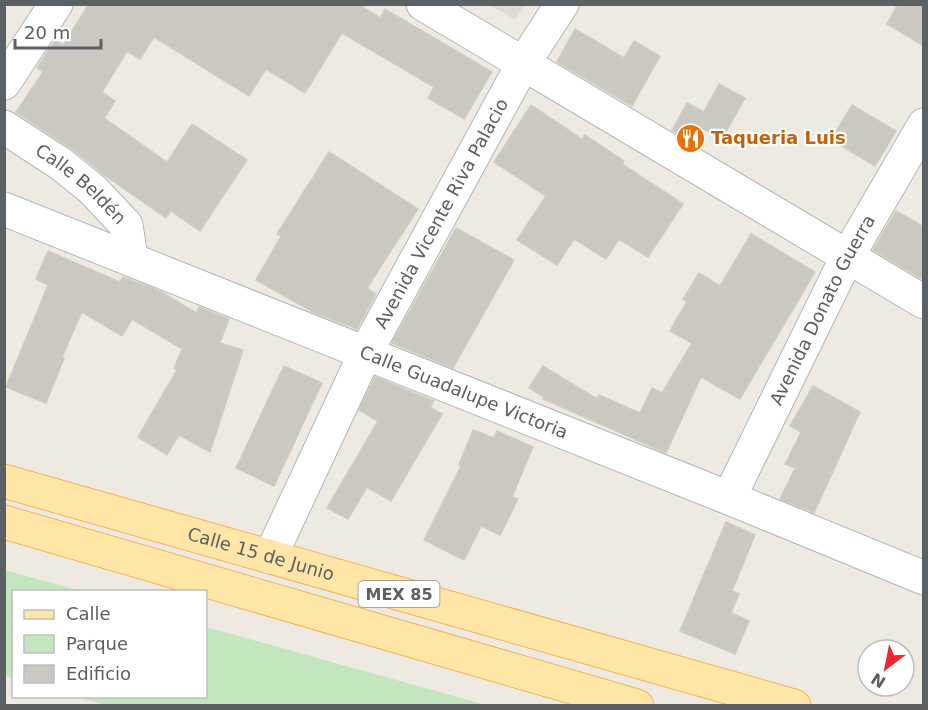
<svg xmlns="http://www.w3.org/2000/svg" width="928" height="710" font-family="'DejaVu Sans',sans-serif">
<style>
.education{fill:#e0dbd3}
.green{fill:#c3e6be}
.building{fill:#cbc7c1;stroke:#d3cbc0;stroke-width:1.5}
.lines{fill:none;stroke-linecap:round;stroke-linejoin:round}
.minor-casing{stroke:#b3b6ba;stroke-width:35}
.primary-casing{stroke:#f5b354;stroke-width:35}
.minor{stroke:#fff;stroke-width:33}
.primary{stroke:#ffe5a6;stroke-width:33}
.labels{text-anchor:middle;stroke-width:4.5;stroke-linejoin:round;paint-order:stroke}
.shield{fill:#fff;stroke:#8c9092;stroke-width:1.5}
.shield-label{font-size:16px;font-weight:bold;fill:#5a6063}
.food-label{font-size:18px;font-weight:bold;fill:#c56008;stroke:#fff;text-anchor:start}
.street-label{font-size:18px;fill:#5a6063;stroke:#fff}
</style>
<rect width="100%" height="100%" fill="#eeeae2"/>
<path class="education" d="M489,5h36l-10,15z"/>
<g class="green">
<path d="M4,570l77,21 -67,1 -1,86 -8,-2z"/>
<path d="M206,627l280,78 -377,1 -32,-9 129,-1z"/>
</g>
<g class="building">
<path d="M89,4h269l22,14 5,-9 107,63 -28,47 -36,-21 6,-11 -92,-54 -37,60 -39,-24 -17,27 -95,-59 -14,22 -13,-8 -25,41 13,9 -11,17 63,44 25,-38 55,36 -47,71 -29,-20 -5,7 -59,-41 -36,-29 -55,-36 27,-40 -6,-4 18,-28 8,5z"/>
<path d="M898,4h26v42l-37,-22z"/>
<path d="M575,29l49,29 10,-17 26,15 -28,50 -75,-44z"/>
<path d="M719,84l26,14 -23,41 -22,-12 -8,15 -20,-12 15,-27 17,9z"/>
<path d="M531,105l51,34 3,-4 39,26 -2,3 61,40 -35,53 -29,-18 -13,20 -32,-20 -17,26 -40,-25 29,-44 -52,-34z"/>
<path d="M852,105l44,26 -21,35 -44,-26z"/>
<path d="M329,152l89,57 -51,79 9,6 -19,35 -44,-17 -57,-32 25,-44 -4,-2z"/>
<path d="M896,211l28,16v53l-51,-30z"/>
<path d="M456,228l58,32 -61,108 -61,-25z"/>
<path d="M751,234l64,38 -75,127 -39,-22 -35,76 -123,-54 1,-2 -15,-9 14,-22 54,33 2,-4 41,18 12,-25 10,5 30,-50 -22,-12 17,-30 -4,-2 16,-26 21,13z"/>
<path d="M48,251l72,31 3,-5 37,14 36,22 3,-6 30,12 -9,24 23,7 -33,102 -31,-17 -12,20 -29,-18 39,-67 -3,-2 8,-19 -50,-30 -10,17 -40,-24 -20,45 2,1 -18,45 -40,-16 42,-102 -12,-6z"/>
<path d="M284,366l38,17 -48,103 -38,-18z"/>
<path d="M375,377l59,24 -4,6 12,7 -51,87 -24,-14 -19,32 -21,-11 51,-87 -19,-11z"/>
<path d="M813,386l47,26 -46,101 -34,-14 15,-31 -10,-4 16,-32 -11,-6z"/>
<path d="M473,430l21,8 3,-7 36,16 -21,50 6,2 -18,36 -19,-9 -17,34 -40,-20 37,-74 -2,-1z"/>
<path d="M726,522l29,13 -23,56 7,3 -8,19 18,8 -14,33 -55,-23z"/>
</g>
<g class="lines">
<defs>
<g id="minor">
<path d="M423,4l501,298"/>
<path d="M4,83l52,-79"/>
<path id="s1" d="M4,127l57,37 31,25 34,36 5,33"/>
<path id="s2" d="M4,209l725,289 195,80"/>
<path id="s3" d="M729,498l118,-241 77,-132"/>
<path id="s4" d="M270,557l96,-205 157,-288 39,-60"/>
</g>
<g id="primary">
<path id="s5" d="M4,481l790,225"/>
<path d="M4,522l633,184"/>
</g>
</defs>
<use href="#minor" class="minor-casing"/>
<use href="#primary" class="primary-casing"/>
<use href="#minor" class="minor"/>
<use href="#primary" class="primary"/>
</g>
<defs>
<symbol id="restaurant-disc" viewBox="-11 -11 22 22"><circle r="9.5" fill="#e8710a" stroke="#fff"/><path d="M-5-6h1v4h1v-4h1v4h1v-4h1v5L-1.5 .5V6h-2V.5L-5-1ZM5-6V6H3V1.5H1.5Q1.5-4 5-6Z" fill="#fff"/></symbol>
</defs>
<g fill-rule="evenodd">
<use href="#restaurant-disc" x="674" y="122" width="33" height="33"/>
</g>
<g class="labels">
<rect class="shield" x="358.5" y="581" width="81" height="26" rx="4.5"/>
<g class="shield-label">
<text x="399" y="600">MEX 85</text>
</g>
<g class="food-label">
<text x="711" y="144">Taqueria Luis</text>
</g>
<g class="street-label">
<text dy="6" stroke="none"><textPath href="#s1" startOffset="96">Calle Beldén</textPath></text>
<text dy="6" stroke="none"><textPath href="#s4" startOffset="384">Avenida Vicente Riva Palacio</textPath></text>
<text dy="6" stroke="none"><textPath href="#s3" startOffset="210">Avenida Donato Guerra</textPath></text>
<text dy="6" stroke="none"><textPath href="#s2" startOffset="495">Calle Guadalupe Victoria</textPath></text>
<text dy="6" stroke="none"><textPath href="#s5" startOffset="267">Calle 15 de Junio</textPath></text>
</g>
</g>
<rect width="928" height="710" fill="none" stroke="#5a6063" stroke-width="12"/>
<rect x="12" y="590" width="195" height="108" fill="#ffffff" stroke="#bdbfc1" stroke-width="1.5"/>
<rect x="24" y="610" width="30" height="9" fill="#ffe5a6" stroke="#bdbfc1" stroke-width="1.5"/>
<text x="66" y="620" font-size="18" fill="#5a6063">Calle</text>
<rect x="24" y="635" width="30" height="18" fill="#c3e6be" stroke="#bdbfc1" stroke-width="1.5"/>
<text x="66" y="650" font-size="18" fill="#5a6063">Parque</text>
<rect x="24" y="665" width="30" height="18" fill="#cbc7c1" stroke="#bdbfc1" stroke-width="1.5"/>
<text x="66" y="680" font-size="18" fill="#5a6063">Edificio</text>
<g transform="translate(886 668) rotate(212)"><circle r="28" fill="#ffffff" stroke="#bdbfc1" stroke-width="1.5"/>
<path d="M0-4.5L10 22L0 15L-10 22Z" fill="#ee2832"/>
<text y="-9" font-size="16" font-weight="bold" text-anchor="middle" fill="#5a6063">N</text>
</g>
<path d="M15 39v9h86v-9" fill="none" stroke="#5a6063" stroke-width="3"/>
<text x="24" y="39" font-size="18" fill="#5a6063" stroke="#ffffff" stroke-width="4.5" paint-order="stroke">20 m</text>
</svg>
